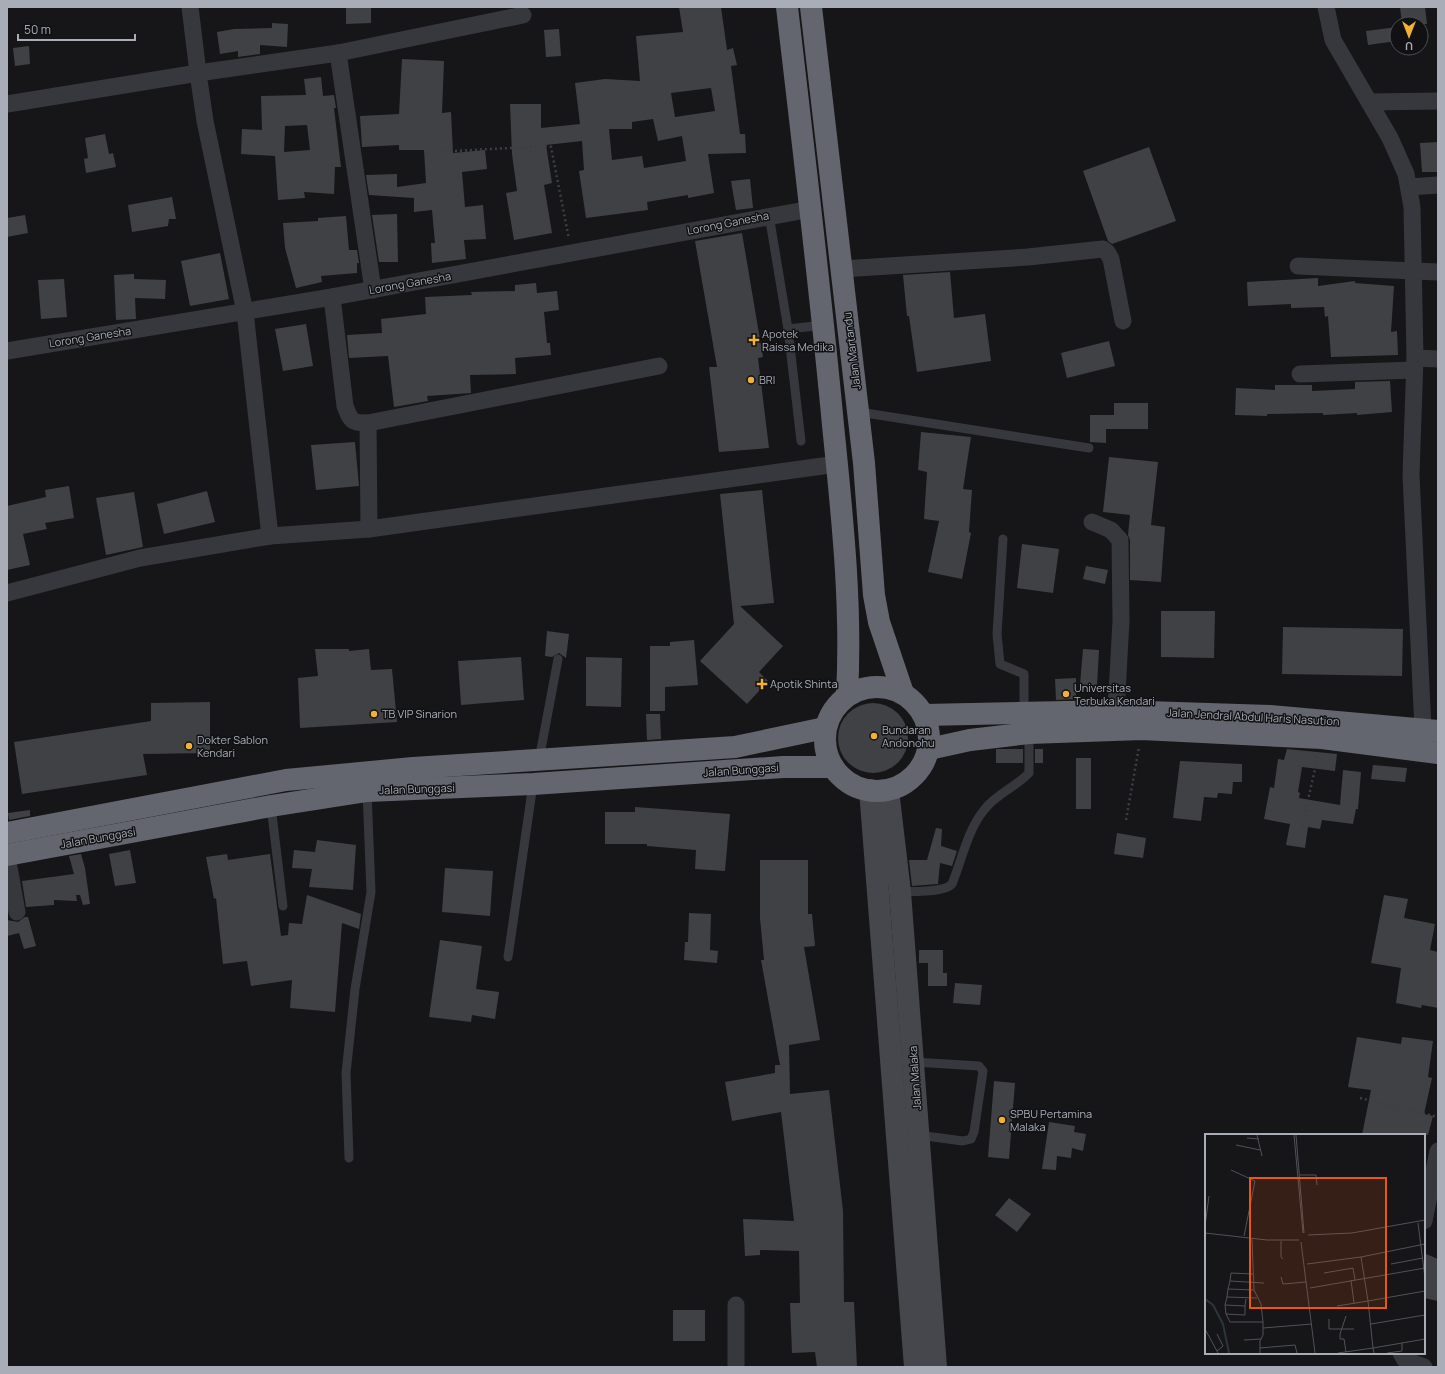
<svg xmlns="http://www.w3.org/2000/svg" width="1445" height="1374" font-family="Manrope,sans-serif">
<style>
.building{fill:#404145;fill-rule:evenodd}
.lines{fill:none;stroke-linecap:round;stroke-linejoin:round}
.path{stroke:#3d3f44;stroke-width:2.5;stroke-dasharray:2 3;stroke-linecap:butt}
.lane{stroke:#37383d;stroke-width:9}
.street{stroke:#37383d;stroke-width:17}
.secondary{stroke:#45474d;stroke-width:22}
.highway{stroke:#63666e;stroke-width:22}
.poi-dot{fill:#f2b134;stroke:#111113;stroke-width:1.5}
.labels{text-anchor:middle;stroke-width:3;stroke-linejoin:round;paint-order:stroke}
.street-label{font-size:11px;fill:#a8adb8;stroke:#111113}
.poi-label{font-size:11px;fill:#a8adb8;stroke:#111113;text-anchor:start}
.inset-river{fill:none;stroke:#2c353c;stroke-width:2}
.inset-road{fill:none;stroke:#505258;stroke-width:1}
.view{fill:#e8590c;fill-opacity:0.15;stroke:#e8590c;stroke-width:2}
.inset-edge{fill:none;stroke:#a8adb8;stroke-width:2}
</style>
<rect width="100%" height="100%" fill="#161618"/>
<g class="building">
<path d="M346,7h25v16l-25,1z"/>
<path d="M679,7h42l6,43 6,-2 4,17 -6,1 9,68h5l1,19 -38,1 6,39 -26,5v-3l-41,7 1,8 -62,8 -7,-47 5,-1 -2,-29 -36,4 6,38 -8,2 8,48 -38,7 -8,-47 11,-2 -5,-37 -2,-50h31v24l39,-4 -5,-41 30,-4 35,2 -4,-45 47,-4zM711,88l4,23 -40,6 -4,-24zM653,119l5,22 24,-5 4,25 -42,7 -2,-12 -30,4 -3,-31h23v-7z"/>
<path d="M1400,7h25l2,17h-25z"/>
<path d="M272,23l16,1 -1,23 -27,-2v9l-22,3v-6l-18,3 -3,-22 17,-3 38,-1z"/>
<path d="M1397,27v14l-29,4 -2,-14z"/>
<path d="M559,29l2,27 -15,1 -2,-27z"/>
<path d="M29,46l1,18 -15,2 -2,-18z"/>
<path d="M402,59l42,2 -2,52 9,-1 2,41 32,-3 2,19 -25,3 3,35 18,-2 3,34 -22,1 2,19 -34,4 -1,-20h4l-3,-33 -18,2v-14l-45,-3 -3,-20 31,-1v13l29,-4 -2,-33h-25v-5l-37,2 -2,-31 39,-2z"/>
<path d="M321,77l2,19 11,-1 2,13h-2l7,59h-6l-1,27 -30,-2 1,6 -27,2 -3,-44 -34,-2 1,-25 20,1 -1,-34 45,-1 -2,-16zM307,125l3,25 -26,2 1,-26z"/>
<path d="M105,134l4,20 4,-1 3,14 -30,6 -2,-14 4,-1 -3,-20z"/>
<path d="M1438,142v30h-16l-2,-29z"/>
<path d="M1149,147l27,74 -64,23 -4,-3 -25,-70z"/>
<path d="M750,179l3,29 -17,2 -5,-29z"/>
<path d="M172,197l4,22h-7l-1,7 -36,6 -4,-27z"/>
<path d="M397,214l1,48h-19l-7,-47z"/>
<path d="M25,215l3,18 -21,4v-19z"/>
<path d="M346,216l3,34h8l2,13h-2v10l-36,3 1,6 -26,6 -11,-40 -2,-25 35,-2v-3z"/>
<path d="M742,233l21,124 -5,1 11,90 -50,4 -10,-85h8l-22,-126z"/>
<path d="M220,253l9,46 -39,7 -9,-45z"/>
<path d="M950,272l4,46 31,-4 6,47 -74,11 -8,-56h-2l-4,-41z"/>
<path d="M134,274v5l32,1 -1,19 -30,-1 1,21 -20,1 -2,-45z"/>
<path d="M1318,278v8l37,-5v2l39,3 -3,46 6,-1 1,24 -67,2 -3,-41 -3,1 -1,-10 -33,1v-4l-43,2 -1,-24z"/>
<path d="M64,279l3,38 -26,2 -3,-39z"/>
<path d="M536,283l1,10 20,-2 2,19 -15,2 3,31h3l1,12 -36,3 1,16 -46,1 1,18 -44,3 1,5 -34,6 -6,-51 -39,2 -2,-23 35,-2 -1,-14 45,-5 -1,-17 47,-2 -1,-3 44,-1v-6z"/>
<path d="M306,324l7,42 -30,5 -8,-42z"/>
<path d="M1109,341l6,25 -48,12 -6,-25z"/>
<path d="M1390,381l2,31 -35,3v-2l-34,2v-2l-56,1v2l-32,-1 1,-27 39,2v-5h37v6l43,-2v-7z"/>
<path d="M1114,403h34v26h-42v14l-16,-1v-27h24z"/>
<path d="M921,432l50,5 -8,52 9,1 -3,42 2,1 -9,46 -34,-7 11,-51 -15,-2 3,-47 -9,-2z"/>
<path d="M355,442l4,44 -43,4 -5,-45z"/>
<path d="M1109,457l49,5 -7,63 14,2 -4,55 -31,-2v-40l-2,-5 2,-20 -27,-3z"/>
<path d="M69,486l5,32 -29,5 2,6 -24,5 7,31 -23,5v-64l39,-9 -1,-7z"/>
<path d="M762,490l12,113 -34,3 43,40 -24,26 9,9 -21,23 -47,-43 34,-37 -14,-130z"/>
<path d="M207,491l8,31 -51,12 -7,-30z"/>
<path d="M134,492l9,55 -37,8 -10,-57z"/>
<path d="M1022,544l37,5 -6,44 -36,-5z"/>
<path d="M1086,566l22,4 -3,14 -22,-5z"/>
<path d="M1161,611h54l-1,47 -53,-1z"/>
<path d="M1283,627l120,2 -1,47 -120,-2z"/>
<path d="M547,631l22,3 -3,24 -7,-5 -7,4 -7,-1z"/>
<path d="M694,640l4,45 -33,2v24h-15v-65h20v-4z"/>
<path d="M315,649h34v2l20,-2 2,21 21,-1 5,53 -97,6 -2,-50 20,-2z"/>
<path d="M1083,649l16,1 -2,36 -17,-1z"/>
<path d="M521,657l3,43 -63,5 -3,-44z"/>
<path d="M586,657l36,1 -1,49 -35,-1z"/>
<path d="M1076,678v21l-20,1 -1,-21z"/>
<path d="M210,702v51l-67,1 4,21 -125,19 -8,-52 137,-21v-18z"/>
<circle cx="873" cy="738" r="35"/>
<path d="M646,714h14l1,25 -14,1z"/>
<rect x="996" y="749" width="27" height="14"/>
<rect x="1035" y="749" width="8" height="14"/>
<path d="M1287,749l50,5 -2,17 -33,-4 -4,25 2,1 -1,5 41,7 3,-35 18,2 -3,37h-2l-3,15 -31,-4 -2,9 -12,-2 -3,21 -19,-3 4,-21 -26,-5 6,-32 4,1 4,-29 6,1z"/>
<rect x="1076" y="758" width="15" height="51"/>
<path d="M1180,761l62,3v18h-9l-1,12 -14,-1 -1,5 -13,-1 -3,24 -28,-3z"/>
<path d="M1373,765l34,3 -2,14 -34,-3z"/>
<path d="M635,807l95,7 -5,57 -30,-2 1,-19 -49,-4v-2h-42v-32h30z"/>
<path d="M30,810v6l-21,4 -1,-7z"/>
<path d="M936,828l6,1 -1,17 16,5 -5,15 -12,-3 -2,21 -26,2 -3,-26h18z"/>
<path d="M1117,833l29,5 -3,20 -29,-4z"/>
<path d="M317,840l39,5 -3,45 -44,-3 3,-18 -20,-1 2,-18 21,2z"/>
<path d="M130,850l6,33 -21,3 -6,-32z"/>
<path d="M81,854l4,14 5,36 -7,1 -3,-10h-4l1,6 -23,-1v5l-28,2 -4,-26 52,-7 -5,-18z"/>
<path d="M227,854l1,6 42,-6 11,82 7,-1 1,-12 13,1 5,-29 54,19 -2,15 -17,-6 -7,89 -45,-4 2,-28 -41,6 -4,-25 -24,3 -7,-66 -2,1 -8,-42z"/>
<path d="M760,860h48v54h4l3,32 -11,1 16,93 -31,5 1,49 39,-4 14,121 1,91h10l3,65h-40l-2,-15 -23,1 -2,-50h10l-1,-52 -39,-1v5l-15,1 -2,-37 51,2 -13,-109 -49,9 -7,-39 50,-9v-8h5l-19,-105h3l-4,-42z"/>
<path d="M445,868l48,3 -3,45 -48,-4z"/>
<path d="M1384,895l24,4 -4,19 31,6 -5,26 8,2v56l-16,-3 -1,3 -25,-5 5,-35 -30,-5z"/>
<path d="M689,913l22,1 -1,36 8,1 -1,12 -33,-3 1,-18h3z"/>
<path d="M25,917h3l8,29 -12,3 -5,-16 -12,3v-16l11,2z"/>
<path d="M440,940l42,6 -6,43 23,3 -4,27 -23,-4 -1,7 -42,-5z"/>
<path d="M919,950h24v23h4v13h-19v-23h-9z"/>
<path d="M955,983l27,2 -2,20 -27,-2z"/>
<path d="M1357,1037l44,7 1,-7 31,4 -5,36 4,1 -8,36 9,2 -5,19h-66l9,-45 -23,-3z"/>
<path d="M994,1081l21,2 -6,76 -21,-2z"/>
<path d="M1049,1122l26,4 -1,6 12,2 -3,17 -11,-3 -1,10 -14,-2 -1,14 -14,-1z"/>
<path d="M1009,1198l22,16 -14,18 -22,-17z"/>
<path d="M1424,1253l14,6v42l-14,-3z"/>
<rect x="673" y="1310" width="32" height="31"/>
</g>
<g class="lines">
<g class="path">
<path d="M435,152l113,-6 3,1 18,92"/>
<path d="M1126,820l13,-73"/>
<path d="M1302,826l16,-70"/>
<path d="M1360,1098l78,19"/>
</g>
<g class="lane">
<path d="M769,215l19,114 13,112"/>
<path d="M788,329l36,-4"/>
<path d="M859,412l230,36"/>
<path d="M1003,539l-6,95 3,30 24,10v39"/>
<path d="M539,760l19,-101"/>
<path d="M271,806l12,100"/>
<path d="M900,892c13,-1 44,1 52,-8 10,-24 15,-53 32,-74 12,-16 32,-23 45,-37v-40"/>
<path d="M508,957l25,-173"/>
<path d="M914,1062l65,4 4,5 -9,61 -3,7 -8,2 -45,-6"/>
<path d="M349,1158l-3,-85 9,-84 16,-97 -4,-101"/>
</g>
<g class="street">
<path d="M1326,7l7,33 57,98 16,36 6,33 3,151 -4,117 12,254"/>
<path d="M338,53l35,237"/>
<path d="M1369,102l69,-1"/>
<path d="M7,104l191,-31 -8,-66"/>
<path d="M1409,187l29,-2"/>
<path d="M1298,266l140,6"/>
<path d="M842,269l186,-12 75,-8 4,3 4,7 12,62"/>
<path d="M332,297l13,109c6,15 6,17 23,17l291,-57"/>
<path d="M7,351l325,-54 479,-88"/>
<path d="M1415,358l23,1"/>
<path d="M1300,374l114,-4"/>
<path d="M368,423l1,106"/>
<path d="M1092,522l19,8 9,10 1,81 -5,90"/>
<path d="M270,536l-25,-224 -40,-191 -7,-48 140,-20 185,-38"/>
<path d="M7,593l133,-35 130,-22 99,-7 468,-65"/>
<path d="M7,856l10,56"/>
<path d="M1424,1221l14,-70"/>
<path d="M736,1305v62"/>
<path d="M1401,1353l4,7 19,7"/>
</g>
<g class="secondary">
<path d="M870,790l45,577"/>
<path d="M888,790l12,102 36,475"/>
</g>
<g class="highway">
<path d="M787,7c16,139 33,278 46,418 9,90 19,179 14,270"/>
<path d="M811,7l53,456 10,132 5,27 24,71"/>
<circle cx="877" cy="739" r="52"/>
<path d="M924,715l192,-4 154,5 168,15"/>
<path d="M929,749l41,-9 59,-7 113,-4 180,9 116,15"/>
<path d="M7,833l279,-53 127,-12 322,-21 90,-19"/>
<path d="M7,855l264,-49 96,-15 166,-7 250,-17h50"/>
</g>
</g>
<g class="poi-dot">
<path d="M752 334h4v4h4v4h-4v4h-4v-4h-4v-4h4z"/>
<circle cx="751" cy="380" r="4"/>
<path d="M760 678h4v4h4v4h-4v4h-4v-4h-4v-4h4z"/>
<circle cx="1066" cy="694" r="4"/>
<circle cx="374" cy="714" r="4"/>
<circle cx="874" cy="736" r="4"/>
<circle cx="189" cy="746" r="4"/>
<circle cx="1002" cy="1120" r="4"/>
</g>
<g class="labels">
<g class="street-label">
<text transform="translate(728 223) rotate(-11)" y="4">Lorong Ganesha</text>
<text transform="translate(410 283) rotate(-10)" y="4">Lorong Ganesha</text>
<text transform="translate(90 337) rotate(-9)" y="4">Lorong Ganesha</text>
<text transform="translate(852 351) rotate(-97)" y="4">Jalan Martandu</text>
<text transform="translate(1253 717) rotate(3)" y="4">Jalan Jendral Abdul Haris Nasution</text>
<text transform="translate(741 770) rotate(-4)" y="4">Jalan Bunggasi</text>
<text transform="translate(417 789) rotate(-2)" y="4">Jalan Bunggasi</text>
<text transform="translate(98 838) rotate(-10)" y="4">Jalan Bunggasi</text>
<text transform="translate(915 1078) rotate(-94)" y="4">Jalan Malaka</text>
</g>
<g class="poi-label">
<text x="762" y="338">Apotek<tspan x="762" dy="13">Raissa Medika</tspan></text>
<text x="759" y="384">BRI</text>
<text x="770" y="688">Apotik Shinta</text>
<text x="1074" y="692">Universitas<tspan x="1074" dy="13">Terbuka Kendari</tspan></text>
<text x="382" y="718">TB VIP Sinarion</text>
<text x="882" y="734">Bundaran<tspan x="882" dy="13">Andonohu</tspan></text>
<text x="197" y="744">Dokter Sablon<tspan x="197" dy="13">Kendari</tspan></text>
<text x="1010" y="1118">SPBU Pertamina<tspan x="1010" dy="13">Malaka</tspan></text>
</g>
</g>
<g transform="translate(1205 1134)">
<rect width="220" height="220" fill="#161618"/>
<path class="inset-river" d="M0,165l8,6 10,19 6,29"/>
<path class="inset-road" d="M52,1l5,21M89,1l9,98M91,1l8,98M42,4l12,1M31,11l24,5M26,36l24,11 -11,55M95,41h16l1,10M213,89l7,55M0,92l4,-30M0,99l62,7h32M103,101l44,-2 73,-13M47,105l2,51 7,14 2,18v13l-3,6v12M76,107v16l2,2M96,108l14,111M102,130l54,-7 64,-13M186,130l32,-6M119,139l29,-5 2,12M48,140l-22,-1 -1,8 34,2M76,143l2,7 23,-2M146,146l3,23M25,147l-2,8 26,1M105,154l115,-20M23,155l-1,8 30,1M22,163l-2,8 20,1 1,-7M20,171l1,9 19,1v-9M132,172l31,-5 -7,-44M21,180l4,8h33M141,182l-6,18v5h4l2,13M124,185v10h25M166,190l54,-9M58,194l49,-4M0,195l13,24M39,206l17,-1M197,209l-29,5 -5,-47 57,-10M55,214l35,-3 2,8M12,217l6,-5 -6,-12M133,219l35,-5 1,5M182,219l15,-2v-8l23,-4"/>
<path class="view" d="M45,44h136v130h-136z"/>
<rect width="220" height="220" class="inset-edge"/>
</g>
<rect width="1445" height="1374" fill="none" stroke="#a8adb8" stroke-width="16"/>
<g transform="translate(1409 36) rotate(180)"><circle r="19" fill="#111113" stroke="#4d4f55"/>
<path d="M0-3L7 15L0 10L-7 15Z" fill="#f2b134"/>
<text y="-6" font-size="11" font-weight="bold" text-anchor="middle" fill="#a8adb8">U</text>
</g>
<path d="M18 34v6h117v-6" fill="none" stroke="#a8adb8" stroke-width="2"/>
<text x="24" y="34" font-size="12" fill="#a8adb8" stroke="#111113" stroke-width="3" paint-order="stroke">50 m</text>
</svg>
